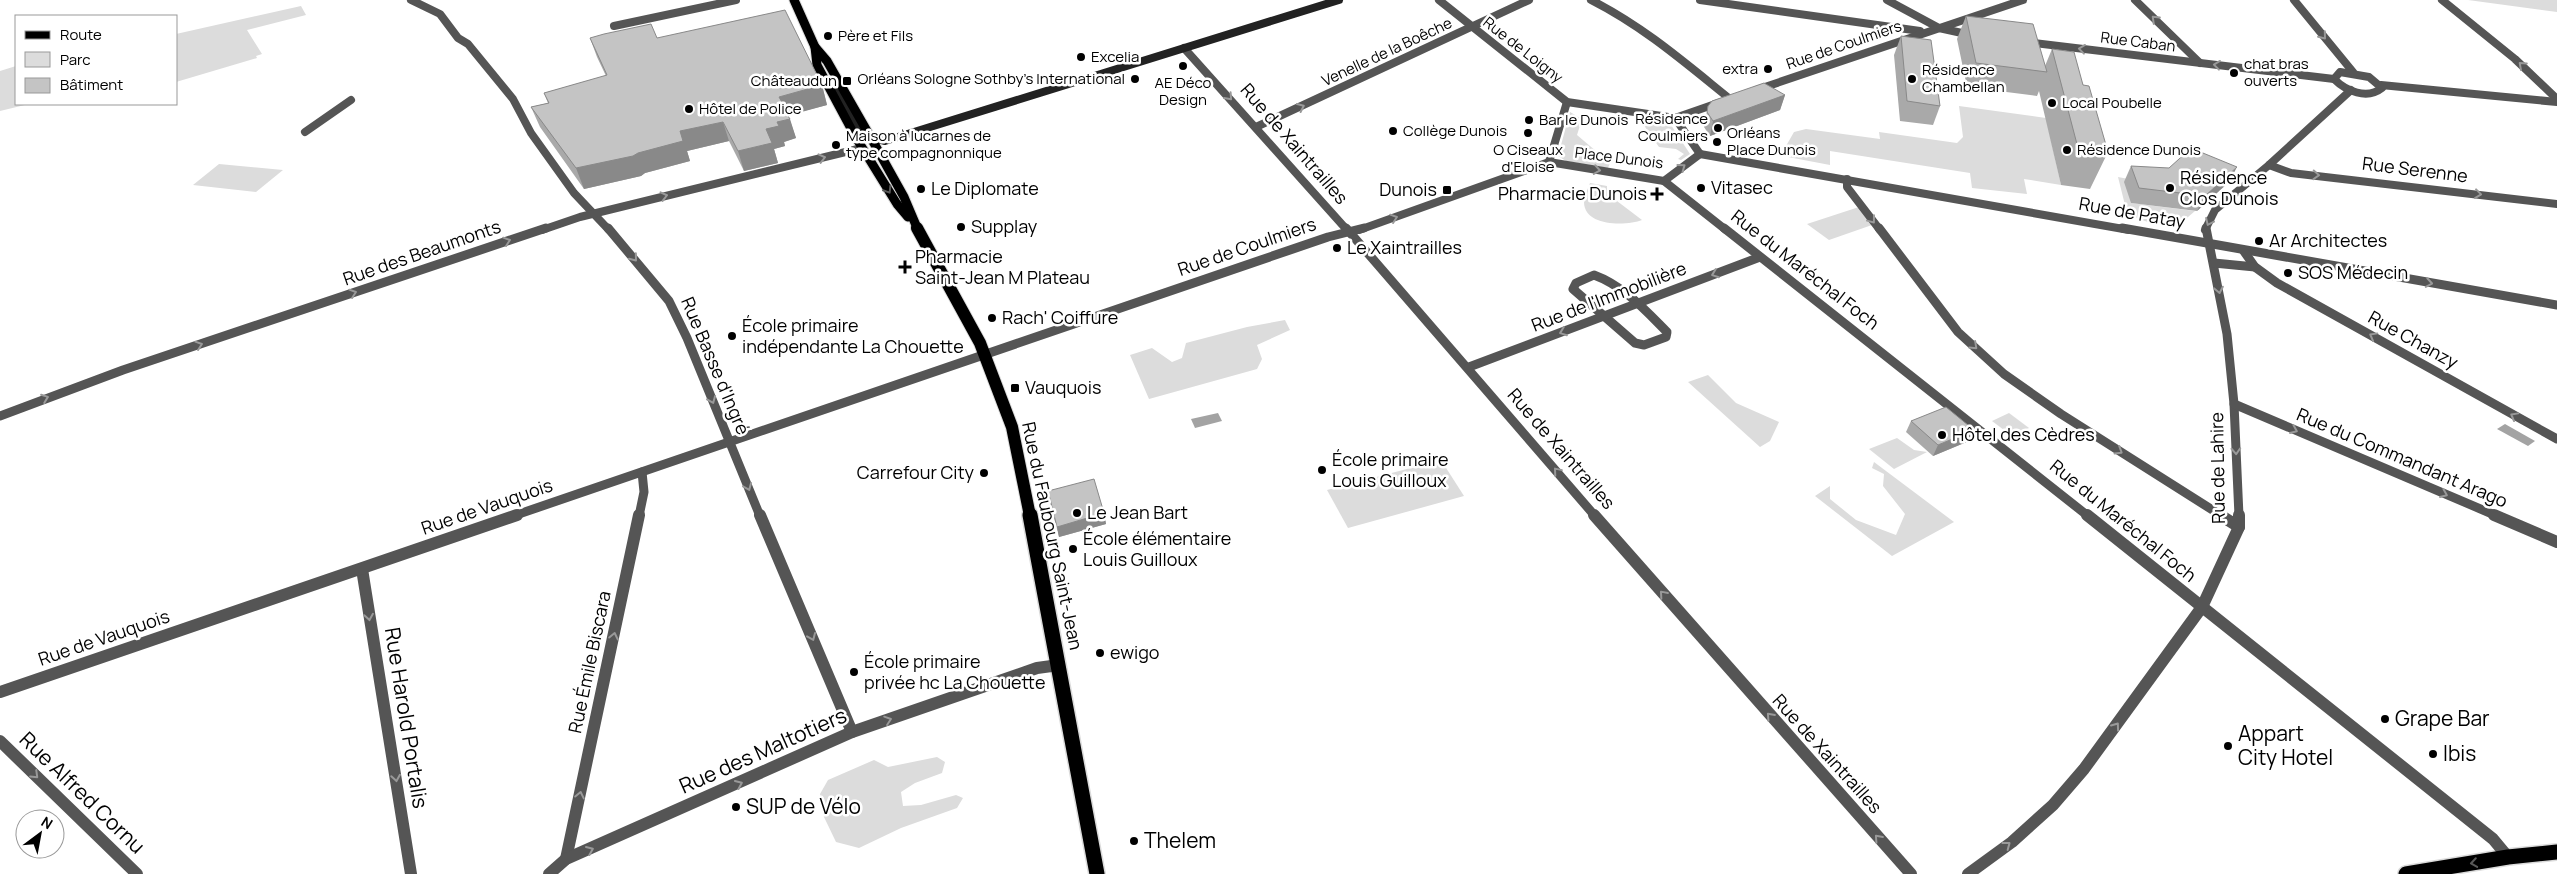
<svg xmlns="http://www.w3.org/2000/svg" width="2557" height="874" font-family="Manrope,sans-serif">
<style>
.green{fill:#dcdcdc}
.water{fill:#a3a3a3}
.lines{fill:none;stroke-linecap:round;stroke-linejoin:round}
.primary-far2-casing{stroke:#dbdbdb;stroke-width:11}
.primary-far1-casing{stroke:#dbdbdb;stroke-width:14}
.primary-casing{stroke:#dbdbdb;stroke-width:18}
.street-far2{stroke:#555;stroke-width:8}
.street-far1{stroke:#555;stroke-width:9}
.street{stroke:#555;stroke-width:12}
.secondary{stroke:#222;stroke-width:8}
.primary-far2{stroke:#000;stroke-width:9}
.primary-far1{stroke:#000;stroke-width:12}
.primary{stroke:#000;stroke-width:15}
.wall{fill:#a9a9a9}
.shaded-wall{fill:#898989}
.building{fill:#c4c4c4;stroke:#898989}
.oneway{stroke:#999}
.oneway2{stroke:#595959}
.poi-dot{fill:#000;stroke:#fff;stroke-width:2}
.labels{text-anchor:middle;stroke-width:5;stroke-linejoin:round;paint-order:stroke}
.far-poi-label{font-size:15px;fill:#000;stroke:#fff;text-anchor:start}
.far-street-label{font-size:15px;fill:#000;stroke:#fff}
.street-label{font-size:18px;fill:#000;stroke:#fff}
.poi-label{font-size:18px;fill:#000;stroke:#fff;text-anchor:start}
.near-street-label{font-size:21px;fill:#000;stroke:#fff}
.near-poi-label{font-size:21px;fill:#000;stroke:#fff;text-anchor:start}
</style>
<rect width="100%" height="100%" fill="#fff"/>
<g class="green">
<path d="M2467,0h90v12l-89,-12z"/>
<path d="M301,6l5,9 -59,15 15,24 -6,2 1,2 -81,24v-48z"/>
<path d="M16,66v38h13l-29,7v-40z"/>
<path d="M1959,106l87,12 15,67 -37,-6 3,15 -55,-6 -2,-15 -140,-22v14l-42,-8 -2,-11 8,-14 12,-3 74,10 -1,-7 78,11 6,-6z"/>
<path d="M1570,112l12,7 -5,16 33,28 -2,5 -42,-7 -8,-5z"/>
<path d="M1633,115l36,7 21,32 -9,6 -3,-1 6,-5 -8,-5 -17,-2 -18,-26z"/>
<path d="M219,164l64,6 -27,22 -63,-7z"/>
<path d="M2118,177l21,4 -8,22 64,8 -7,6 -3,6c-17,7 -42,-1 -58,-10z"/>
<path d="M1590,183l17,3v6l8,1 -2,5 29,22c-15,6 -58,7 -58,-18 0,-6 4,-13 6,-19z"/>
<path d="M1859,207l13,18 -43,15 -22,-16z"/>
<path d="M1285,320l5,10 -33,15 5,14 -5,10 -108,30 -19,-44 22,-7 20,14 10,-4 4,-15 61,-16z"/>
<path d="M1708,375l28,28 43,19 -9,19 -10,6 -72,-65z"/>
<path d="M2009,413l20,15 -17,8 -20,-15z"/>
<path d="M1897,438l17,12 13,2 -33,17 -25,-20z"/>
<path d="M1441,460l23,36 -116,32 -21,-38z"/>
<path d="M1874,462l80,60 -62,34 -77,-60 15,-10v13l26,21 40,15 9,-21 -22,-28 1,-12 -12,-6z"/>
<path d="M937,757l8,5 -3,11 -27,10 -14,9 2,14 18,-1 35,-10 7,3 -6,10 -56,20 -42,20 -23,-6 -12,-25 -4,-23 8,-14 46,-20 14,7z"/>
</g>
<g class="water">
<path d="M1218,413l4,8 -27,7 -4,-9z"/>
<path d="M2505,424l30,17 -7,5 -31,-17z"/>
</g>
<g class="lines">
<defs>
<g id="primary-far2">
<path d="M794,0l21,47 12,14 48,84 29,52 14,33"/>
<path d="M815,47l2,18 38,71 42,68 11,13"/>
</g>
<path id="primary-far1" d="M917,228l63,115 32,84 18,89"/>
<g id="primary">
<path d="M1030,515l67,359"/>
<path d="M2406,874l102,-17 49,-5"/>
</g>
</defs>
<use href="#primary-far2" class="primary-far2-casing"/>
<use href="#primary-far1" class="primary-far1-casing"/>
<use href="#primary" class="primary-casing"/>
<g class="street-far2">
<path d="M411,0l29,14 18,24 10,6 45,55 18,34 43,60 35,37"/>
<path d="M1439,0l128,102 108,16 25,36"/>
<path d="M1591,0c53,27 93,62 139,99"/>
<path d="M1700,0l220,31"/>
<path d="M1887,0l52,28 32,7"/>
<path d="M2135,0l65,63"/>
<path d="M2294,0l59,72"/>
<path d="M2442,0l73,59 42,40"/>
<path d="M614,26l122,-26"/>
<path d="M2025,42l309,37"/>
<path d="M1184,48l163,182"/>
<path d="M2340,72l29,5 13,11c-15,12 -36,3 -48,-9z"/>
<path d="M2381,85l176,17"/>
<path d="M1756,90l267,-90"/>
<path d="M1675,118l46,-16"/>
<path d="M1256,127l273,-127"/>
<path d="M305,132l46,-32"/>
<path d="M1700,154l429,76"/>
<path d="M1549,162l115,19 36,-27"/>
<path d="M1549,162l18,-60"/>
<path d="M2269,165l22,8 266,31"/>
<path d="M1847,179v8l33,43"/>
<path d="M1664,181l62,49"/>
<path d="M542,230l38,-13 282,-69"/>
<path d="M1359,230l190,-68"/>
<path d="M2205,230l10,-20 54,-45 82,-75"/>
</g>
<g class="street-far1">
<path d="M608,228l61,73 18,37 73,178"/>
<path d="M1346,228l249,288"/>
<path d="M1724,228l364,288"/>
<path d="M1879,228l79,104 46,42 57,40 161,102"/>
<path d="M2122,228l435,77"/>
<path d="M2206,228l21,106 7,70 5,112"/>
<path d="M2243,250l12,17 22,16 280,156"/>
<path d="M2214,263l41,4"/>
<path d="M1594,275c30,11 51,35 73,57l-1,5 -22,8 -9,-2 -62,-54 3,-6z"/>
<path d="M1469,367l291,-110"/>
<path d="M2234,404l263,112"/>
<path d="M0,416l123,-46 423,-142"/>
<path d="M513,516l815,-279 36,-9"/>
<path d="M639,516l5,-24 -2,-20"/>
</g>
<g class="street">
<path d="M760,515l92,217"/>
<path d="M1594,515l317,359"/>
<path d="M2087,515l406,324 15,18"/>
<path d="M2220,515l19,12"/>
<path d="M2494,515l63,27"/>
<path d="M362,569l49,305"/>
<path d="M0,692l517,-177"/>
<path d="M0,741l137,133"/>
<path d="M566,859l73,-344"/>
<path d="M549,874l17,-15 286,-127 185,-64 22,-3"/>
<path d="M1968,874l44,-32 41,-37 31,-36 118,-162 37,-80v-12"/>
</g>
<path class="secondary" d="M825,81c27,23 21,51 60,60l454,-141"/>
<use href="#primary-far2" class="primary-far2"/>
<use href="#primary-far1" class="primary-far1"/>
<use href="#primary" class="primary"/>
</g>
<g class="wall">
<path d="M1966,16l79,50 7,-17 31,36 25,67 -18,37 -29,-4 -22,-94 -2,5 -70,-9 -10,-48z"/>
<path d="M1901,36l39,70 -7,19 -33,-4 -6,-66z"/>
<path d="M590,38h67l165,47 5,20 -39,10 8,23 -12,4 1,4 -11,3 4,14 -34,8 -15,-30 -42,10 3,10 -45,12 -4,3 -57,13 -44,-62 -9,-20 17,-4 -4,-10 62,-17 -9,-19z"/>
<path d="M1785,95l-5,15 -70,26 -6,-9 4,-21z"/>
<path d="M2131,166l98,16 -32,29 -66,-8 -7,-21z"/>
<path d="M1911,421l63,9 -5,11 -36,15 -27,-24z"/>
<path d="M1048,491l56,22 2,11 -47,13 -9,-35z"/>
</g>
<g class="shaded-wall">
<path d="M822,85l5,20 -40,11 3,3 6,19 -12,4 1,4 -11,3 4,14 -34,8 -6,-20 28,-22 11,-7 2,-25z"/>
<path d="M1785,95l-5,15 -70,26 3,-15z"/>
<path d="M723,122l6,19 -42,10 3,10 -45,12 -4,3 -57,13 -8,-21 62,-15 42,-22z"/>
<path d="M2237,167l-8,15 -32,29 8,-15z"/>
<path d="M1974,430l-5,11 -36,15 5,-11z"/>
<path d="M1104,513l2,11 -47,13 -2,-10z"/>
</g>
<g class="building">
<path d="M785,10l37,75 -43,12 4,7 -2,1 9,14 -13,3 2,4 -13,3 6,14 -34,8 -15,-29 -43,9 3,10 -45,12 -5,3 -57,12 -45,-61 18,-4 -5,-10 63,-18 -17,-37 14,-4 47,-10 6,14z"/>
<path d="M1966,16l67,8 14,48 -71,-9z"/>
<path d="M1901,36l30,4 9,66 -33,-5z"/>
<path d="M2052,49l22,3 9,33 6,1 19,66 -30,-4z"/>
<path d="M1764,83l21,12 -72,26 -6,-9 1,-6 4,-5z"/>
<path d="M2189,150l7,3 2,-2 39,16 -32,29 -66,-8 -8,-22 38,2z"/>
<path d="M1946,407l28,23 -36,15 -27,-24z"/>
<path d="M1094,479l10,34 -47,14 -9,-36z"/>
</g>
<defs><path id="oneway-chevron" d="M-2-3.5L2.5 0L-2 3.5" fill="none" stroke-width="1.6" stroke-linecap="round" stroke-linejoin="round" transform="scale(1.25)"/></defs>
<g class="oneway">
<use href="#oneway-chevron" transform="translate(2155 19) rotate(-136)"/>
<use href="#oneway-chevron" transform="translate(2323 36) rotate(51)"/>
<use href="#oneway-chevron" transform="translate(2082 49) rotate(-173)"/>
<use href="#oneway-chevron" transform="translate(2217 65) rotate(-173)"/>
<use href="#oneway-chevron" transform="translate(2522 65) rotate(-138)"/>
<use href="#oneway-chevron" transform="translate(1229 97) rotate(48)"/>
<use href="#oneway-chevron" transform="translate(1301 107) rotate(-25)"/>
<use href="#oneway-chevron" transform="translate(822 158) rotate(-14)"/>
<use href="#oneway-chevron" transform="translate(1682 167) rotate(-36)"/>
<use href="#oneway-chevron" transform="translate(1597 170) rotate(9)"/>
<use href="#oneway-chevron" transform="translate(2316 175) rotate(3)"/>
<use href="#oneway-chevron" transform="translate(2478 194) rotate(7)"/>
<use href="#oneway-chevron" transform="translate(664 196) rotate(-14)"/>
<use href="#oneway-chevron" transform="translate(1394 218) rotate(-19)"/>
<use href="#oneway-chevron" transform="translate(1872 220) rotate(53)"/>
<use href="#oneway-chevron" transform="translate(2209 222) rotate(115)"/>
<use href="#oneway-chevron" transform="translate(507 241) rotate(-19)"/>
<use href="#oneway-chevron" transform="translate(634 258) rotate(51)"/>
<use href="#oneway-chevron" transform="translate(1715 274) rotate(159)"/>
<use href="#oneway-chevron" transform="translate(2429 283) rotate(10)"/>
<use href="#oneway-chevron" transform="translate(2219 290) rotate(79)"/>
<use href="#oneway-chevron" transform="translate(353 293) rotate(-19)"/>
<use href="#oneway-chevron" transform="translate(1563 332) rotate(159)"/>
<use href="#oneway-chevron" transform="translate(2373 336) rotate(-151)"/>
<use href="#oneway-chevron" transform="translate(199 345) rotate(-19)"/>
<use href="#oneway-chevron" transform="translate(1974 346) rotate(43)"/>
<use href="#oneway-chevron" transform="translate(45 398) rotate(-21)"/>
<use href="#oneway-chevron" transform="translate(712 400) rotate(68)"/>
<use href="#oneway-chevron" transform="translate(2514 416) rotate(-151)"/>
<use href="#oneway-chevron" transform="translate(2294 430) rotate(23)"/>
<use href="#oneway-chevron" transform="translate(2119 451) rotate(32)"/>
<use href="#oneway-chevron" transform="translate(2236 451) rotate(87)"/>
<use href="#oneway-chevron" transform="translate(1557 471) rotate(-130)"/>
<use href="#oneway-chevron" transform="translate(748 487) rotate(67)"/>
<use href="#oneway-chevron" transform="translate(2444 494) rotate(23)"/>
<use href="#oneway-chevron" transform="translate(1663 594) rotate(-131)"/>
<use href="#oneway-chevron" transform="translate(369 617) rotate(81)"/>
<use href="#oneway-chevron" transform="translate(614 636) rotate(-78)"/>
<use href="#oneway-chevron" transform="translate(812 637) rotate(67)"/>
<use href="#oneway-chevron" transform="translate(1770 716) rotate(-132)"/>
<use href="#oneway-chevron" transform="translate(888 720) rotate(-19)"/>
<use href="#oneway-chevron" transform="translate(2116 726) rotate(-54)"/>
<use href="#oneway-chevron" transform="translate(35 775) rotate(44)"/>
<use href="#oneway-chevron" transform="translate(396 778) rotate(81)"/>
<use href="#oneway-chevron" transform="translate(739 784) rotate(-24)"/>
<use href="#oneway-chevron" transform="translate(580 795) rotate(-78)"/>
<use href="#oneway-chevron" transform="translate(1878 838) rotate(-132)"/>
<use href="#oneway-chevron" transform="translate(2007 845) rotate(-37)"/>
<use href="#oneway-chevron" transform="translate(590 850) rotate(-23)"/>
</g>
<g class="oneway2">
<use href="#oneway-chevron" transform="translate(888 190) rotate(58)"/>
<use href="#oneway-chevron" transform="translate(2474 863) rotate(171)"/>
</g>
<g class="poi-dot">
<circle cx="828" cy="36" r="5"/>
<circle cx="1081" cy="57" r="5"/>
<circle cx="1183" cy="66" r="5"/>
<circle cx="1768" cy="69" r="5"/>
<circle cx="2234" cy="73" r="5"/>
<circle cx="1135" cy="79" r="5"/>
<circle cx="1912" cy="79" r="5"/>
<rect x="842" y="76" width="10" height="10" rx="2.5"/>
<circle cx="2052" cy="103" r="5"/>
<circle cx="689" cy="109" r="5"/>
<circle cx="1529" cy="120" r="5"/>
<circle cx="1718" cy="128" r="5"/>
<circle cx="1393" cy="131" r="5"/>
<circle cx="1528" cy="133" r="5"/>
<circle cx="1717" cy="142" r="5"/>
<circle cx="836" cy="145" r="5"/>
<circle cx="2067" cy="150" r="5"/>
<circle cx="1701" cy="188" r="5"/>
<circle cx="2170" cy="188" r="5"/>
<circle cx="921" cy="189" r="5"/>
<rect x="1442" y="185" width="10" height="10" rx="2.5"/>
<path d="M1654.5 186.5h5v5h5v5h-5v5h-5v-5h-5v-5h5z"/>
<circle cx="961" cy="227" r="5"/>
<circle cx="2259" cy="241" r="5"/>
<circle cx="1337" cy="248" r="5"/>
<path d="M902.5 259.5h5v5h5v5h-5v5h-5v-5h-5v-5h5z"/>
<circle cx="2288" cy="273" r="5"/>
<circle cx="992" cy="318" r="5"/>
<circle cx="732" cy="336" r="5"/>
<rect x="1010" y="383" width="10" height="10" rx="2.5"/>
<circle cx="1942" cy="435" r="5"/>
<circle cx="1322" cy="470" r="5"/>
<circle cx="984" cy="473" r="5"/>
<circle cx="1077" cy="513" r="5"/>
<circle cx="1073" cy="549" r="5"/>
<circle cx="1100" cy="653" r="5"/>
<circle cx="854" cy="672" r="5"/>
<circle cx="2385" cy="719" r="5"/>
<circle cx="2228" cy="746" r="5"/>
<circle cx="2433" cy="754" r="5"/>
<circle cx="736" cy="807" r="5"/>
<circle cx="1134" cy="841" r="5"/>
</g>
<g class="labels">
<g class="far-poi-label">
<text x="838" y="41">Père et Fils</text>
<text x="1091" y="62">Excelia</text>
<text x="2244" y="69">chat bras<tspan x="2244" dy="17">ouverts</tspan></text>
<text x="1758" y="74" text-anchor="end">extra</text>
<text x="1922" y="75">Résidence<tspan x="1922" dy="17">Chambellan</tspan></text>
<text x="1125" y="84" text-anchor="end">Orléans Sologne Sothby's International</text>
<text x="837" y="86" text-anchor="end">Châteaudun</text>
<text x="1183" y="88" text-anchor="middle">AE Déco<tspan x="1183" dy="17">Design</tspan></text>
<text x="2062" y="108">Local Poubelle</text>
<text x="699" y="114">Hôtel de Police</text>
<text x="1708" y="124" text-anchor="end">Résidence<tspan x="1708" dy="17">Coulmiers</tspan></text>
<text x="1539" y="125">Bar le Dunois</text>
<text x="1403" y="136">Collège Dunois</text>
<text x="1727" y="138">Orléans<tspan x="1727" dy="17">Place Dunois</tspan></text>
<text x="846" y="141">Maison à lucarnes de<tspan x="846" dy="17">type compagnonnique</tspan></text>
<text x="1528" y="155" text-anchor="middle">O Ciseaux<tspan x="1528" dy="17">d'Eloise</tspan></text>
<text x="2077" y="155">Résidence Dunois</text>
</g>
<g class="far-street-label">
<text transform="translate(2138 42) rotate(7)" y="5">Rue Caban</text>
<text transform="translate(1844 45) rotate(-19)" y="5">Rue de Coulmiers</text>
<text transform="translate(1523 50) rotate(38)" y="5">Rue de Loigny</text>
<text transform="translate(1387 52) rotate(-25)" y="5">Venelle de la Boêche</text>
<text transform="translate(1619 158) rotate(7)" y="5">Place Dunois</text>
</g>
<g class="street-label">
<text transform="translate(1294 144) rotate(49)" y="6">Rue de Xaintrailles</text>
<text transform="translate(2415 170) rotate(7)" y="6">Rue Serenne</text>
<text transform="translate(2132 213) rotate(10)" y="6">Rue de Patay</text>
<text transform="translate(1247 247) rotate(-19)" y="6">Rue de Coulmiers</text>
<text transform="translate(422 253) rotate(-19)" y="6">Rue des Beaumonts</text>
<text transform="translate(1805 270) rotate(38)" y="6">Rue du Maréchal Foch</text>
<text transform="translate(1609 297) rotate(-21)" y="6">Rue de l'Immobilière</text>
<text transform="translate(2413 340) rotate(29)" y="6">Rue Chanzy</text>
<text transform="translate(715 366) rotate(67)" y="6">Rue Basse d'Ingré</text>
<text transform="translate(1561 449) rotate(49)" y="6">Rue de Xaintrailles</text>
<text transform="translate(2402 458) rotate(23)" y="6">Rue du Commandant Arago</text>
<text transform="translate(2218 468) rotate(-91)" y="6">Rue de Lahire</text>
<text transform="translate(487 507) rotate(-19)" y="6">Rue de Vauquois</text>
<text transform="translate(2123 521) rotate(39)" y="6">Rue du Maréchal Foch</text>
<text transform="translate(1052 536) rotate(78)" y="6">Rue du Faubourg Saint-Jean</text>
<text transform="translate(104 638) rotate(-19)" y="6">Rue de Vauquois</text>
<text transform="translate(590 662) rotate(-78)" y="6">Rue Émile Biscara</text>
<text transform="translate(1827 754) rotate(48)" y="6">Rue de Xaintrailles</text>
</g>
<g class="poi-label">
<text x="2180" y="184">Résidence<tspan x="2180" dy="21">Clos Dunois</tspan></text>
<text x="1711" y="194">Vitasec</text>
<text x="931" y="195">Le Diplomate</text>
<text x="1437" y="196" text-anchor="end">Dunois</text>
<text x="1647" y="200" text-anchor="end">Pharmacie Dunois</text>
<text x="971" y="233">Supplay</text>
<text x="2269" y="247">Ar Architectes</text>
<text x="1347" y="254">Le Xaintrailles</text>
<text x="915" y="263">Pharmacie<tspan x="915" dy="21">Saint-Jean M Plateau</tspan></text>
<text x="2298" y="279">SOS Médecin</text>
<text x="1002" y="324">Rach' Coiffure</text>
<text x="742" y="332">École primaire<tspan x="742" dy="21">indépendante La Chouette</tspan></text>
<text x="1025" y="394">Vauquois</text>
<text x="1952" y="441">Hôtel des Cèdres</text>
<text x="1332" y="466">École primaire<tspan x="1332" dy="21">Louis Guilloux</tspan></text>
<text x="974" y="479" text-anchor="end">Carrefour City</text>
<text x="1087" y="519">Le Jean Bart</text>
<text x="1083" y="545">École élémentaire<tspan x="1083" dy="21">Louis Guilloux</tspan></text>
<text x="1110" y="659">ewigo</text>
<text x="864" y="668">École primaire<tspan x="864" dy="21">privée hc La Chouette</tspan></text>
</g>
<g class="near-street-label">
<text transform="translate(406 718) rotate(81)" y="7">Rue Harold Portalis</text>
<text transform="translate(763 751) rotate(-24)" y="7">Rue des Maltotiers</text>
<text transform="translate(82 793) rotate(44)" y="7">Rue Alfred Cornu</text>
</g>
<g class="near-poi-label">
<text x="2395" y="726">Grape Bar</text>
<text x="2238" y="741">Appart<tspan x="2238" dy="24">City Hotel</tspan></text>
<text x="2443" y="761">Ibis</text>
<text x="746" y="814">SUP de Vélo</text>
<text x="1144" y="848">Thelem</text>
</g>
</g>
<rect x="15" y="15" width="162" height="90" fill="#ffffff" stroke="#999999"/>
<rect x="25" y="31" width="25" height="8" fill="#000000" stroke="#999999"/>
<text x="60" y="40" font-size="15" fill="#000000">Route</text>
<rect x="25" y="52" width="25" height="15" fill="#dcdcdc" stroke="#999999"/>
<text x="60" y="65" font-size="15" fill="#000000">Parc</text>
<rect x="25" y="78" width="25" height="15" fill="#c4c4c4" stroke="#999999"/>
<text x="60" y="90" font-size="15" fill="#000000">Bâtiment</text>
<g transform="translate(40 834) rotate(32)"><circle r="24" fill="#ffffff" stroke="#999999"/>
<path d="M0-4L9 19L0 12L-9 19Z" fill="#000000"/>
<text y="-8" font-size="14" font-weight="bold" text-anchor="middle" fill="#000000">N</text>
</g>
</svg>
